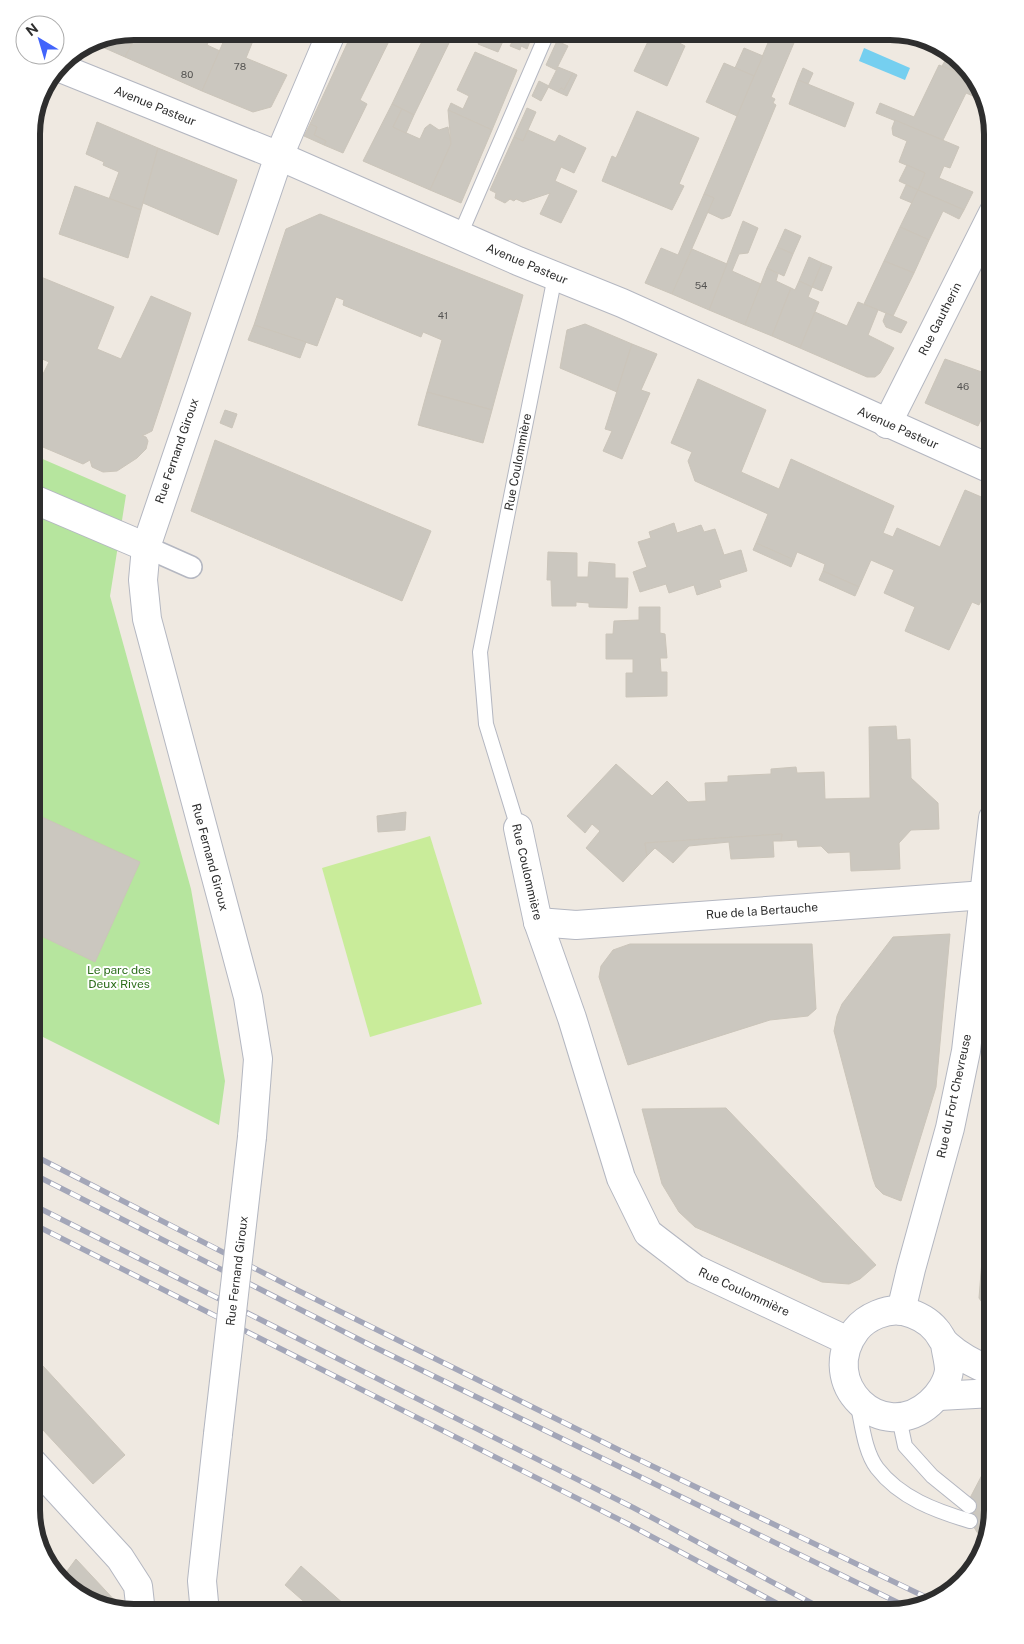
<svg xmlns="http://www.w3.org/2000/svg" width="1024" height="1644" font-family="'Public Sans',sans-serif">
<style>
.green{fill:#b6e59e}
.pitch{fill:#c9ec9a}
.water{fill:#75cff0}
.building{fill:#cbc7bf;stroke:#cbc5ba}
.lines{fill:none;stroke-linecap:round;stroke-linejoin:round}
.service-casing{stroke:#b4b7c1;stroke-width:16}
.pedestrian-casing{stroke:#b4b7c1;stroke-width:24}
.minor-casing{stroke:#b4b7c1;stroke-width:30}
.tertiary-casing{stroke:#b4b7c1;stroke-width:30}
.secondary-casing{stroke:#b4b7c1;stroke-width:30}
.service{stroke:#fff;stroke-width:14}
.pedestrian{stroke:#fff;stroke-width:21}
.minor{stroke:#fff;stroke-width:28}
.tertiary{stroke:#fff;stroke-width:28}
.secondary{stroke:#fff;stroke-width:28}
.rail-casing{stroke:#a3a6b8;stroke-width:5.5}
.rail{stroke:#fff;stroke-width:4;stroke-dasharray:11;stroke-linecap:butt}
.tertiary-bridge-casing{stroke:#b4b7c1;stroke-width:30;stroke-linecap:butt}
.tertiary-bridge{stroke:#fff;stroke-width:28}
.labels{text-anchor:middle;stroke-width:4;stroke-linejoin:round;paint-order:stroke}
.number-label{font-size:10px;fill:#555452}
.street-label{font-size:12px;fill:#2e2e2e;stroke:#fff}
.park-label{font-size:12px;fill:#2c6e1b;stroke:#fff}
.rim{fill:none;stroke:#2e2e2e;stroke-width:6}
</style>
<rect width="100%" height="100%" fill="#efe9e1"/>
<path class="green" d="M31,454l95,41 -16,101 81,293 34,192 -6,44 -188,-94z"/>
<path class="pitch" d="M430,836l52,168 -112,33 -48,-169z"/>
<path class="water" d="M864,48l46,20 -5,12 -46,-19z"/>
<g class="building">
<path d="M139,31l-14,26 -34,-15 4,-3z"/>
<path d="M139,31h74l-6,14 13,6 -18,40 -77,-34z"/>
<path d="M228,31h29l-11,27 41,17 -16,32 -18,5 -51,-21z"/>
<path d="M353,31h41l-34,69 7,4 -24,49 -19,-8 2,-4 -12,-6 3,-8 -7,-3z"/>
<path d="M427,31h19l-5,9 8,3 -35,72 -22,-11z"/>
<path d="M446,31h9l-6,12 -8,-3z"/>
<path d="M462,31h22l-4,9z"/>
<path d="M484,31h50l-7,18 -6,-3 -1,4 -10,-4 2,-4 -8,-3 -6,13 -20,-8z"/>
<path d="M653,31h13l11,5 -3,4 11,6 -18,40 -33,-15z"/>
<path d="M773,31h26l-28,66 4,2 -2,4 3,2 -46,111 -8,3 -15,-7 7,-14 -10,-4z"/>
<path d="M557,41l11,5 -12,24 -10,-5z"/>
<path d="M744,48l19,8 -9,20 -19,-8z"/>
<path d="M475,52l42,18 -25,60 -44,-20 3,-7 12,6 6,-13 -12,-6z"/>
<path d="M950,52l25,28 -33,-14z"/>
<path d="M724,63l30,13 -17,40 -31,-14z"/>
<path d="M939,65l36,15 7,9 3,12 -19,-8 -23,47 -67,-27 4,-10 34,14z"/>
<path d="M558,67l15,6 -9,17 -3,-2 -3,4 -10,-5z"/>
<path d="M803,68l10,5 -5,11 -10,-4z"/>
<path d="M573,73l4,2 -10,21 -9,-4 3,-4 3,2z"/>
<path d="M798,80l56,23 -9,24 -56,-23z"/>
<path d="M539,81l10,5 -8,15 -9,-5z"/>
<path d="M392,104l10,5 -9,18 27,12 5,-11 5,-4 9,6 9,-3 3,17 -21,46 -67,-29z"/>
<path d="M527,108l9,4 -13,29 -9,-4z"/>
<path d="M402,109l12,6 -8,18 -13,-6z"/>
<path d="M448,110l44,20 -31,73 -31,-13 21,-46z"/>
<path d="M637,111l62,27 -20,46 5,2 -12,24 -70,-29 10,-25 4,2z"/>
<path d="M895,120l64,27 -9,21 -6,-2 -5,12 34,14 -9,18 -46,-20 7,-17 -26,-11 8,-21 -14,-6 -1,-7z"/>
<path d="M97,122l61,26 -17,62 -32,-11 10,-27 -16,-7 1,-3 -18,-8z"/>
<path d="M310,124l7,3 -3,8 12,6 -2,4 -20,-9z"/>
<path d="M528,130l27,12 4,-7 27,13 -12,25 -13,-6 -6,14 22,10 -16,32 -21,-9 10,-21 -27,9 -7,-3 -2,2 -4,-2 -5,4 -10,-5 1,-5 -6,-3 24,-53 9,4z"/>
<path d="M158,148l79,32 -19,55 -75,-32z"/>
<path d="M907,165l18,8 -7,17 -19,-9z"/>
<path d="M906,185l12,5 -6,13 -12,-5z"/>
<path d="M75,186l66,24 -13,48 -69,-24z"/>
<path d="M918,190l46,20 -5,9 -16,-8 -14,29 -29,-13z"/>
<path d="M704,194l10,4 -42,96 -27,-11 16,-35 17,7z"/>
<path d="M320,214l203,81 -31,115 -65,-18 15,-52 -19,-8 -2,5 -78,-32 1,-5 -8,-3 -19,49 -63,-21 32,-96z"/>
<path d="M743,221l15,7 -10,25 -9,1 -7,17 29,13 -16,41 -36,-15z"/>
<path d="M900,227l29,13 -15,33 -30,-12z"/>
<path d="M785,229l16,7 -8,18 -16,-7z"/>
<path d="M777,247l16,7 -9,22 -17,-8z"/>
<path d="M692,249l35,15 -18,46 -37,-16z"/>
<path d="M992,254h1v25l-11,-5z"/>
<path d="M809,257l13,6 -10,24 -13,-6z"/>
<path d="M884,261l30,12 -21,43 -29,-12z"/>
<path d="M822,263l10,4 -10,24 -10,-4z"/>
<path d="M767,268l11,6 -2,7 15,7 -19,48 -27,-11z"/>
<path d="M36,275l78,32 -17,42 24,10 30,-63 40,17 -39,118 -10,5 4,1 2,4 -2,8 -9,9 -20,13 -14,1 -11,-5 -2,-7 -7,4 -52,-22v-61l7,3 11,-22 -18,-8v-69z"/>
<path d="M799,281l13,6 -4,10 11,5 -19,46 -28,-12 19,-48 4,2z"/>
<path d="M858,302l20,8 -10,25 26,13 -14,25 -5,4h-8l-67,-29 15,-36 32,14z"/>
<path d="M886,313l21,9 -6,11 -15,-6 -3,-6z"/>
<path d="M585,324l47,20 -15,48 -57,-24 7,-38z"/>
<path d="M254,325l52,17 -6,16 -52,-18z"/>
<path d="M632,344l25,10 -16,36 9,3 -28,66 -19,-8 9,-20 -7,-2z"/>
<path d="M945,359l48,17v19l-15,31 -53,-23z"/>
<path d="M698,379l68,31 -25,62 38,17 12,-30 103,47 -11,27 10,4 4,-9 43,19 25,-57 28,12v73l-14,30 -7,-3 -23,48 -44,-19 10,-24 -31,-14 10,-23 -23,-10 -12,27 -36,-16 2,-7 -28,-12 -3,8 -38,-17 12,-29 -73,-33 -7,-20 4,-9 -21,-9z"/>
<path d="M427,392l65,18 -9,33 -65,-18z"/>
<path d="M225,410l12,4 -5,14 -12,-5z"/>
<path d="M215,440l216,91 -29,70 -211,-90z"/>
<path d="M674,523l3,10 24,-8 3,7 11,-3 9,26 17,-5 6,21 -28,9 2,7 -24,8 -3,-10 -25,8 -3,-9 -26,8 -7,-20 14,-5 -9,-25 13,-4 -2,-6z"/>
<path d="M756,543l38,17 -3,7 -38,-17z"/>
<path d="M548,552l29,1v24h11l1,-15 26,2v14h13l-1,30 -38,-1v-4l-13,-1v4h-24l-1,-26h-4z"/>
<path d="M823,571l36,16 -4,9 -36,-16z"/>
<path d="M639,607h21v26l5,1 2,24h-7l1,14h6v24l-41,1v-24h7v-14h-27v-25h7l1,-13 25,-1z"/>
<path d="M896,726l1,14 13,-1 1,39 27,25 1,26 -28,1 -12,13 1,26 -49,2 -1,-19 -22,1 -7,-7 -23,1 -1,-7 -16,1 1,-7 -137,9 2,13 -24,26 -37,-34 14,-17 -8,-7 -7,9 -18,-17 49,-52 36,32 15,-15 21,21 18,-1 -1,-18 23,-1v-6l43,-2v-5l25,-2 1,6 27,-1 1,27 45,-1 -1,-71z"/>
<path d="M31,812l109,50 -45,100 -64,-31z"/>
<path d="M406,812l-1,18 -27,2 -1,-16z"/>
<path d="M782,834l-1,7h-8l1,16 -43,2 -2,-17 -40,4 -16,17 -18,-15 -8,8 -2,-13z"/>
<path d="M950,934l-14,153 -35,114 -18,-7 -7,-7 -3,-8 -39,-148 3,-15 5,-12 51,-67z"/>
<path d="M630,944h182l4,65 -8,7 -38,4 -142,45 -29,-88 2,-11 12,-16z"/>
<path d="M726,1108l150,157 -16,14 -11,5 -27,-2 -127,-55 -16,-15 -17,-28 -20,-75z"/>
<path d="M992,1136l1,1v181l-14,-20z"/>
<path d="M31,1353l94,102 -32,29 -62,-67z"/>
<path d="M993,1467v43l-9,33 -14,-22v-23l12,-23z"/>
<path d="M76,1559l43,46 -3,3 -39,-12 -15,-18z"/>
<path d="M301,1566l53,47h-37l-32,-28z"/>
</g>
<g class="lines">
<defs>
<g id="service">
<path d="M460,235l88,-204"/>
<path d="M518,828l-32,-104 -6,-72 75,-376"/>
<path d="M857,1402c5,20 7,49 20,66 23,30 59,43 93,53"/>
<path d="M899,1418l6,28 27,30 37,30"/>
</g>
<path id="pedestrian" d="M146,547l45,20"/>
<g id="minor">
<path d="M887,424l106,-211"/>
<path d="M31,498l115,49"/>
<path d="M518,828l20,94 34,96 49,160 27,55 47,36 153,72"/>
<path d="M538,922l38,3 409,-30"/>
<path d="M901,1311l10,-42 39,-141 16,-77 27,-233"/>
<path d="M945,1344c1,8 4,18 4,26 -1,12 -10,25 -19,33 -48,43 -114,-20 -74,-73 10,-13 31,-22 47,-19 12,3 25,9 33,19 4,4 6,11 11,15 13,12 29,20 46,27"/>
<path d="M939,1396l54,-3"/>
<path d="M31,1461l89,97 18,28 2,18 -3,9"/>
</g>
<g id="tertiary">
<path d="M252,1137l6,-78 -10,-62 -101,-378 -4,-39 3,-33 133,-391 53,-125"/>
<path d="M205,1613l-3,-32 16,-147"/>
</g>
<path id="secondary" d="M58,67l221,89 239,105 104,42 371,167"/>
</defs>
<use href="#service" class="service-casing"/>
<use href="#pedestrian" class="pedestrian-casing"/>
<use href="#minor" class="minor-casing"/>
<use href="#tertiary" class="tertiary-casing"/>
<use href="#secondary" class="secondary-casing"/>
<use href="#service" class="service"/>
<use href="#pedestrian" class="pedestrian"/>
<use href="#minor" class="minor"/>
<use href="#tertiary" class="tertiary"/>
<use href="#secondary" class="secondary"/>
<defs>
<g id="rail">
<path d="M31,1154l266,136 330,164 309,148"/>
<path d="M31,1173l341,173 537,262"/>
<path d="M31,1204l603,304 196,105"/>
<path d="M31,1223l597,301 167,89"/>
</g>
</defs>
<use href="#rail" class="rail-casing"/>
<use href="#rail" class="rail"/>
<defs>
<path id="tertiary-bridge" d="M218,1434l34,-297"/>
</defs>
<use href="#tertiary-bridge" class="tertiary-bridge-casing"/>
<use href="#tertiary-bridge" class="tertiary-bridge"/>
</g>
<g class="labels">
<g class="number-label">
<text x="240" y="70">78</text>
<text x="187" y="78">80</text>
<text x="701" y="289">54</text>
<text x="443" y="319">41</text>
<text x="963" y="390">46</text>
</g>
<g class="street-label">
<text transform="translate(155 106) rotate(22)" y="4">Avenue Pasteur</text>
<text transform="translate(527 264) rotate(23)" y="4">Avenue Pasteur</text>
<text transform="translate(940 319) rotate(-63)" y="4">Rue Gautherin</text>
<text transform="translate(898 428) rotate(24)" y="4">Avenue Pasteur</text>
<text transform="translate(177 451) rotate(-71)" y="4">Rue Fernand Giroux</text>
<text transform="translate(518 462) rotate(-79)" y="4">Rue Coulommière</text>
<text transform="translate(210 857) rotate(75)" y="4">Rue Fernand Giroux</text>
<text transform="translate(527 872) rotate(77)" y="4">Rue Coulommière</text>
<text transform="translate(762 911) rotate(-4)" y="4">Rue de la Bertauche</text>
<text transform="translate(954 1096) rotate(-78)" y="4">Rue du Fort Chevreuse</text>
<text transform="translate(237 1271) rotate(-83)" y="4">Rue Fernand Giroux</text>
<text transform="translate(744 1292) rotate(25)" y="4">Rue Coulommière</text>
</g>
<g class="park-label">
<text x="119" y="974">Le parc des<tspan x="119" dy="14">Deux Rives</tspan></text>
</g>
</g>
<path d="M0 0H1024V1644H0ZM134 40H890A94 94 0 0 1 984 134V1510A94 94 0 0 1 890 1604H134A94 94 0 0 1 40 1510V134A94 94 0 0 1 134 40Z" fill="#fff" fill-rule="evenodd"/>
<path class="rim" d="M134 40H890A94 94 0 0 1 984 134V1510A94 94 0 0 1 890 1604H134A94 94 0 0 1 40 1510V134A94 94 0 0 1 134 40Z"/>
<g transform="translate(40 40) rotate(322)"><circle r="24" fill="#ffffff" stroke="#ababab"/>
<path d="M0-4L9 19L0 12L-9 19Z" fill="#4264fb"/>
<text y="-8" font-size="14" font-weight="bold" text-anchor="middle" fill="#2e2e2e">N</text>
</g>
</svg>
